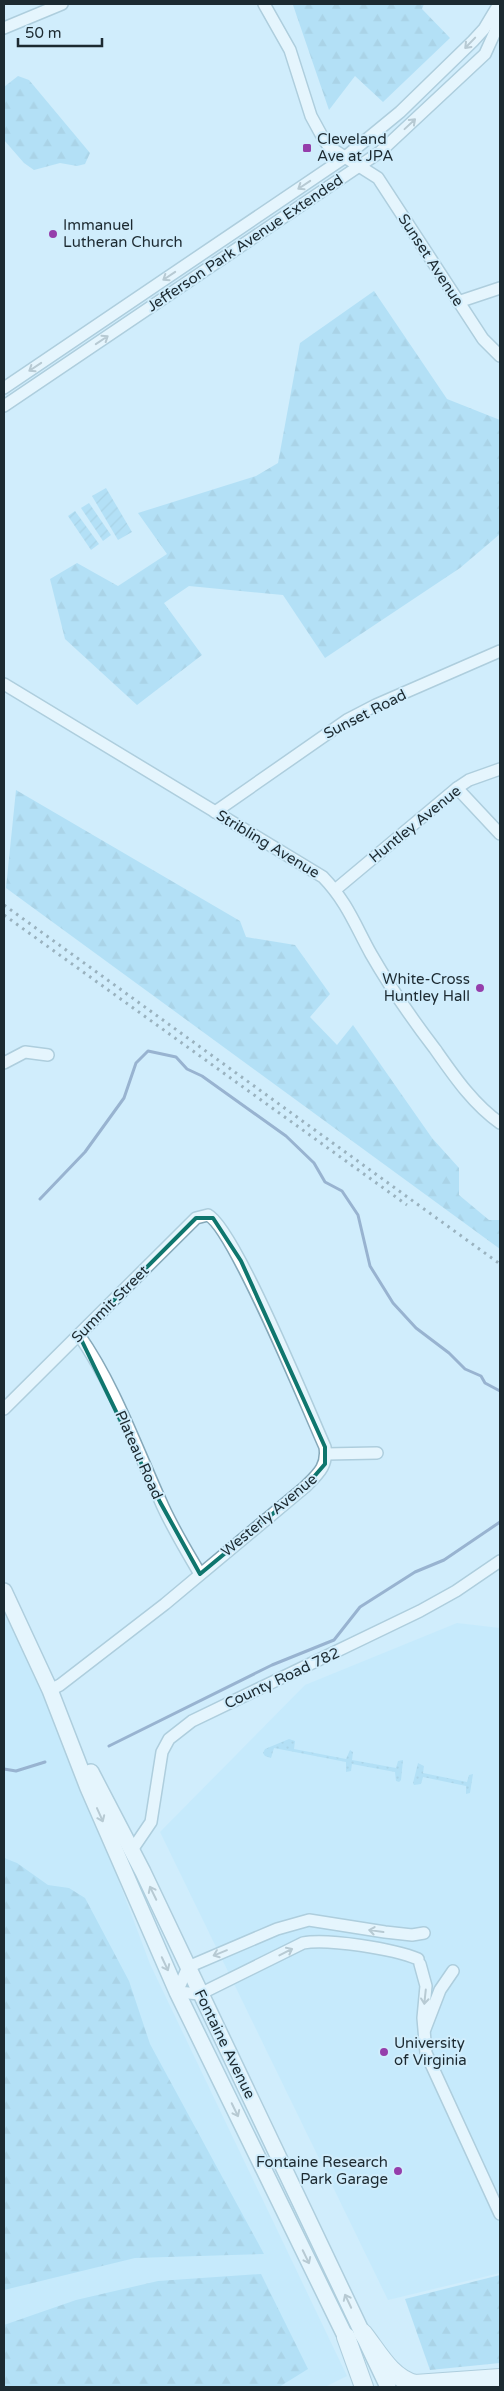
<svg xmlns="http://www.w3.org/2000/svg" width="504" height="2391" font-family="'Varela Round',sans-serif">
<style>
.built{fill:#bae7fd}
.grass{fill:url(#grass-dots)}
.forest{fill:url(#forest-firs)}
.garden{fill:url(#garden-furrows)}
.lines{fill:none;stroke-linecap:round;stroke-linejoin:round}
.stream{stroke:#556d9c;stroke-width:3}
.minor-casing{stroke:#85a8b9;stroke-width:14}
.major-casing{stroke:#85a8b9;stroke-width:18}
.highway-casing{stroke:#85a8b9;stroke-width:20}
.minor{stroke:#fff;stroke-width:11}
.major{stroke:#fff;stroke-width:15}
.highway{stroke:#fff;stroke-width:18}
.rail{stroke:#596c76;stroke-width:3;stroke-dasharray:2.5 5;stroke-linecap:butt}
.oneway{stroke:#999fa2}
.marked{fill:none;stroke:#0f766e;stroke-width:4;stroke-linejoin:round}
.poi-dot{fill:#953eab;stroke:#d0edfc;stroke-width:2}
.labels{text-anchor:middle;stroke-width:4;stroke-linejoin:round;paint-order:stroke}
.poi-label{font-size:15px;fill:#1c2a31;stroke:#d0edfc;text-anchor:start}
.street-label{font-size:15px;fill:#1c2a31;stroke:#d0edfc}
</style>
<defs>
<pattern id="grass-dots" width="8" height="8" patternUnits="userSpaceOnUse" patternTransform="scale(1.25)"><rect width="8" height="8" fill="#90d1f0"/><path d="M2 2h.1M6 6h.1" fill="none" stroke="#7cb4ce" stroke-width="1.8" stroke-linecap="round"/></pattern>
<pattern id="forest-firs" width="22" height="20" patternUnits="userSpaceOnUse" patternTransform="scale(1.25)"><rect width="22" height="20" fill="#90d1f0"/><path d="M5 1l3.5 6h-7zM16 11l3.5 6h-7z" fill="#7cb4ce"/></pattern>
<pattern id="garden-furrows" width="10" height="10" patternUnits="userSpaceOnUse" patternTransform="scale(1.25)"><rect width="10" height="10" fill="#90d1f0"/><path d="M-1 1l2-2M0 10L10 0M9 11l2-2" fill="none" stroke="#7cb4ce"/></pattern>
</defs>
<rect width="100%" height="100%" fill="#d0edfc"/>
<g class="built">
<path d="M4,1610l33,73 48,84 30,104 35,93 197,412 -22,11h-321z"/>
<path d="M457,1623l43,5v645l-112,27 -228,-468 145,-147z"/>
</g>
<g class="grass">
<path d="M289,1739l6,2 -1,8 52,10 4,-9 3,2 -1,8 44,8 2,-7 5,-1 -2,20 -2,2 -3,-1 -1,-9 -43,-8 -1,7 -5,1v-10l-72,-14 -3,10 -6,-2 -2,-3 2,-4z"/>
<path d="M418,1763l6,3 -1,7 44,9 2,-7 4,-1 -3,19 -4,1v-8l-43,-9 -2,7 -7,1 -1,-2z"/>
</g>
<g class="forest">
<path d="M295,4h129l-2,5 28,29 -67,64 -28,-26 -26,34 -36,-105z"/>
<path d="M18,76l11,4 61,73 -5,11 -8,2 -17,-3 -26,7 -10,-7 -20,-23v-53z"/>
<path d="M374,291l73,108 53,21v114l-40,34 -135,90 -42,-63 -94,-9 -25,17 38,52 -65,50 -72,-66 -15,-60 27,-16 41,23 49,-32 -29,-41 118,-37 22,-13 22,-120z"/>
<path d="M16,790l224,131 6,16 49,8 35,49 -20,23 27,28 16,-20 79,113 27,30v27l30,25h11v29l-494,-361z"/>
<path d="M4,1858l13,5 31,22 21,3 16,10 44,83 21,63 114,210 -129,4 -131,32z"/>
<path d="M261,2274l47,95 -29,18h-275v-62l72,-25 82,-19z"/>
<path d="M500,2275v88l-70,7 -25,-71z"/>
</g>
<g class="garden">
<path d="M106,488l26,44 -14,8 -26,-44z"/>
<path d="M89,503l22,32 -8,6 -22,-33z"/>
<path d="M75,511l24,33 -8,6 -23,-34z"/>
</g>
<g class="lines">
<g class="stream">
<path d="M40,1199l45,-47 39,-54 12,-35 12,-12 28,6 11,12 15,7 84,60 28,27 11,19 17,9 16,24 12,51 23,37 23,25 33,25 16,16 16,7 4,7 15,8"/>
<path d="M109,1746l163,-81 62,-25 26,-33 55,-35 29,-12 56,-38"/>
<path d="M4,1769l12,2 29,-9"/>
</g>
<defs>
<g id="minor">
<path d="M264,4l26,46 21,66 12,22 6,9 49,31 105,161 17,17"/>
<path d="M4,28l58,-24"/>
<path d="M458,302l42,-14"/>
<path d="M4,388l340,-230 56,-46 73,-71 11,-12 15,-25"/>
<path d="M4,406l376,-254 105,-98 10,-22 5,-20"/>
<path d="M4,684l319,193c24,25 32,48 48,77 19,33 41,65 64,95 19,27 38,55 65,74"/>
<path d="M457,788l43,46"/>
<path d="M215,812l132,-92 29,-15 124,-54"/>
<path d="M335,890l122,-102 12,-8 31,-11"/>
<path d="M4,1063l21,-11 23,3"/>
<path d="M79,1335c35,50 56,110 81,165 11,26 26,50 40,74"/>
<path d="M4,1409l192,-191 12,-3c26,13 100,194 117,232 3,19 -7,27 -20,40l-140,117 -105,81 -10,5"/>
<path d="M326,1454l51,-1"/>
<path d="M132,1850l19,-28 11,-70 7,-13 23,-18 228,-110 36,-20 44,-30"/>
<path d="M418,1959c-24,-10 -91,-21 -115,-16l-103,51 -23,-2 11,-25 89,-38 32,-9 76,12 27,3 12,-2"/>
<path d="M420,1964l6,22 -3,32 3,35 74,161"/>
<path d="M425,2029l15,-39 13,-19"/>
</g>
<g id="major">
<path d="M4,1591l46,99 38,98 89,204 174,356"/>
<path d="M91,1772l52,100 245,515"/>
</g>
<g id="highway">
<path d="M363,2333c15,19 28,45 52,51l85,-6"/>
<path d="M346,2337l18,50"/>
</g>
</defs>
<use href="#minor" class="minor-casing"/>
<use href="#major" class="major-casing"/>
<use href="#highway" class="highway-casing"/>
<use href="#minor" class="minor"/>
<use href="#major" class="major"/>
<use href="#highway" class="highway"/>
<g class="rail">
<path d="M4,905l496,359"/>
<path d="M4,915l403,290"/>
</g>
</g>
<defs><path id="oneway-shaft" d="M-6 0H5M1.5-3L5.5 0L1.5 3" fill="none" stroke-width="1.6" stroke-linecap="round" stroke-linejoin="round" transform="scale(1.25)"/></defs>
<g class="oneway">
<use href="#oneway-shaft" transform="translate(470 43) rotate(134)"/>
<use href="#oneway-shaft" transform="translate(410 124) rotate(-43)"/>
<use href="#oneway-shaft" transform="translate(304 185) rotate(146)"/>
<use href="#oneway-shaft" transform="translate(169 276) rotate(146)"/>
<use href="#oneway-shaft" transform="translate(102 340) rotate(-34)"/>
<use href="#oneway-shaft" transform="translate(35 367) rotate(146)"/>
<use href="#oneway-shaft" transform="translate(100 1815) rotate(66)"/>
<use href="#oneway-shaft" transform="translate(153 1893) rotate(-116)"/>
<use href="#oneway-shaft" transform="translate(376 1931) rotate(-172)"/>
<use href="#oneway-shaft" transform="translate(286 1952) rotate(-27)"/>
<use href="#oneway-shaft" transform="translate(220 1953) rotate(158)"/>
<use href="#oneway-shaft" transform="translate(165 1964) rotate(65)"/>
<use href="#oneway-shaft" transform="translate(425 1997) rotate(96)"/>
<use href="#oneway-shaft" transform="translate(235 2110) rotate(64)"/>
<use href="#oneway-shaft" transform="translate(306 2257) rotate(64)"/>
<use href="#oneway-shaft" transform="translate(348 2301) rotate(-115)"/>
</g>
<path d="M0 0H504V2391H0ZM196,1218h17l28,43 84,186v17l-20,23 -105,87 -40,-72 -81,-167z" fill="#d0edfc" fill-opacity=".55" fill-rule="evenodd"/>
<path class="marked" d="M196,1218h17l28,43 84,186v17l-20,23 -105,87 -40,-72 -81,-167z"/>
<g class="poi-dot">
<rect x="302" y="143" width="10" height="10" rx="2.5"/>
<circle cx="53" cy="234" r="5"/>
<circle cx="480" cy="988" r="5"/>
<circle cx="384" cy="2052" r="5"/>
<circle cx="398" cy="2171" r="5"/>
</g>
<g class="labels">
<g class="poi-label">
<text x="317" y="144">Cleveland<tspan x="317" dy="17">Ave at JPA</tspan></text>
<text x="63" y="230">Immanuel<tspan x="63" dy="17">Lutheran Church</tspan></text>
<text x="470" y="984" text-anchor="end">White-Cross<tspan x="470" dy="17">Huntley Hall</tspan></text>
<text x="394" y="2048">University<tspan x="394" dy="17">of Virginia</tspan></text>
<text x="388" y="2167" text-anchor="end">Fontaine Research<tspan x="388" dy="17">Park Garage</tspan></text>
</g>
<g class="street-label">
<text transform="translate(245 243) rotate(-34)" y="5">Jefferson Park Avenue Extended</text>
<text transform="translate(431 260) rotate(57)" y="5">Sunset Avenue</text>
<text transform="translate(365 714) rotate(-27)" y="5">Sunset Road</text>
<text transform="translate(415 824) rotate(-39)" y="5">Huntley Avenue</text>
<text transform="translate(268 844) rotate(31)" y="5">Stribling Avenue</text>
<text transform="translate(110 1304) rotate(-45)" y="5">Summit Street</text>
<text transform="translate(139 1455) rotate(66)" y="5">Plateau Road</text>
<text transform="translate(269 1515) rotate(-40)" y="5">Westerly Avenue</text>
<text transform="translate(282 1678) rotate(-25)" y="5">County Road 782</text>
<text transform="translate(225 2044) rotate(64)" y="5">Fontaine Avenue</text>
</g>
</g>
<rect width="504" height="2391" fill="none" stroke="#1c2a31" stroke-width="10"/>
<path d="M18 38v8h84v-8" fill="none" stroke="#1c2a31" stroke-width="2.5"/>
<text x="25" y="38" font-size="15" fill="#1c2a31" stroke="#d0edfc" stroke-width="4" paint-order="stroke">50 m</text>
</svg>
